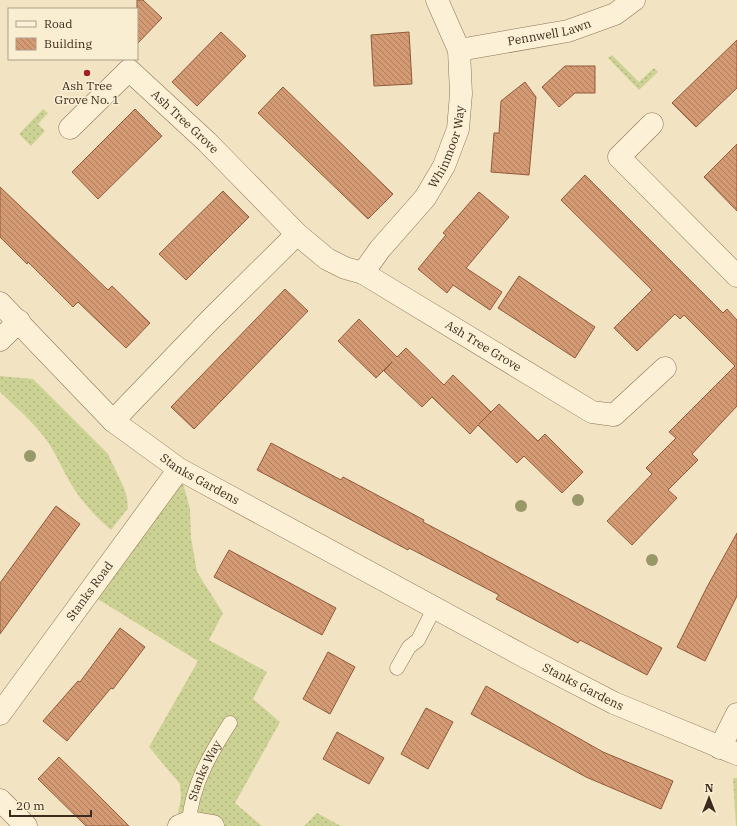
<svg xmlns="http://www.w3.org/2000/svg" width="737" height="826" font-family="'IBM Plex Serif',serif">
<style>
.grass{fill:url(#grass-dots)}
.building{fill:url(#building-back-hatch);stroke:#905a3a}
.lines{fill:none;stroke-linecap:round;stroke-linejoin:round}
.lane-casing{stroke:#8e7357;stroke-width:15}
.street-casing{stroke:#8e7357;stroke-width:23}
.lane{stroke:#fcf0d6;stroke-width:14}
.street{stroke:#fcf0d6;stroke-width:22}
.tree{fill:#989869}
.poi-dot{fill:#a32124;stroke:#f9edd2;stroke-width:1.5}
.labels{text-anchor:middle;stroke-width:3.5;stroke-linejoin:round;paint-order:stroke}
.street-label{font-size:12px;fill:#3c2b1c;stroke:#f9edd2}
.poi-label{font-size:12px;fill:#3c2b1c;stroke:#f9edd2}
</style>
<defs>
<pattern id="grass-dots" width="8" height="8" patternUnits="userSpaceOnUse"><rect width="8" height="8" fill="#ccd294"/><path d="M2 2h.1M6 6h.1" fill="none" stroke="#b0b47f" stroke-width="1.8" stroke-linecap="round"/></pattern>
<pattern id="building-back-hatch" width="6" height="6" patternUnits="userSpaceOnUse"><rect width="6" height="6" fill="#d49a74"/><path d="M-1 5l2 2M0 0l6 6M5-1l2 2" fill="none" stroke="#ad7e5e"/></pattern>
</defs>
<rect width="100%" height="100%" fill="#f2e3c2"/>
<g class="grass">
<path d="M612,55l27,27 15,-14 4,4 -19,18 -31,-32z"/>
<path d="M43,109l5,4 -10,11 7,7 -14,15 -12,-12z"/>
<path d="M0,376l33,3 75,75 16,34 3,10 1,10 -17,22c-16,-14 -29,-28 -40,-46 -9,-15 -15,-31 -26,-46 -13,-17 -29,-31 -45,-46z"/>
<path d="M179,469l11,40 1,29 6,34 26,41 -14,27 58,32 -14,27 27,23 -45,81 27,23h-49l-24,-4 -11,-9 3,-15 -1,-14 -31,-37 49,-86 -110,-68z"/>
<path d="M733,778h4v48h-1z"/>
<path d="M317,813l24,13h-37z"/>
</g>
<g class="building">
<path d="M137,0h6l19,18 -25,26z"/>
<path d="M221,32l25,24 -49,50 -25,-24z"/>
<path d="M409,32l3,52 -38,2 -3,-51z"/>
<path d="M737,40v48l-41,39 -24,-24z"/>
<path d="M565,66h30v27h-20l-16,14 -17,-20z"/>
<path d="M525,82l11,15 -7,78 -38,-3 3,-39h5l2,-32z"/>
<path d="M283,87l110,107 -25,25 -110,-106z"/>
<path d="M135,109l27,27 -64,63 -26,-27z"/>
<path d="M737,144v67l-33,-34z"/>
<path d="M585,175l138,138 4,-4 10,11v86l-45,48 6,6 -30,30 9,8 -45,47 -25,-24 45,-47 -6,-6 30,-30 -7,-6 66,-66 -51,-51 -4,4 -5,-5 -38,37 -23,-23 38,-38 -91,-90z"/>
<path d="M0,187l108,103 4,-4 38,37 -24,25 -48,-46 -5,5 -45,-45 -1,2 -27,-27z"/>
<path d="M223,191l26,26 -63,63 -27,-26z"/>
<path d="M479,192l30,25 -43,51 36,24 -12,18 -37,-25 -6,8 -29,-24 28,-34 -3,-2z"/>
<path d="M519,276l76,51 -20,31 -77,-50z"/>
<path d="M285,289l23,22 -114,118 -23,-22z"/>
<path d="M359,319l38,38 9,-9 38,37 9,-10 38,37 -12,12 20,-20 39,37 7,-7 38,38 -21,21 -38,-37 -7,7 -39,-38 -8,9 -38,-37 -10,10 -38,-36 8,-9 -16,16 -38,-37z"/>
<path d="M271,443l70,37 2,-3 81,43 -1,2 239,126 -15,27 -67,-35 -2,3 -82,-44 3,-4 -90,-47 -1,2 -151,-80z"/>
<path d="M56,506l24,18 -80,110v-51z"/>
<path d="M737,533v63l-32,65 -28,-14 30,-60z"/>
<path d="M229,550l107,58 -14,27 -108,-58z"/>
<path d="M120,628l25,19 -32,42 -2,-1 -44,53 -24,-20 35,-40 2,1z"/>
<path d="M328,652l27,15 -25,47 -27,-15z"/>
<path d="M486,686l117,66 70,29 -12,28 -75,-32 -115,-63z"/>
<path d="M426,708l27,14 -25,47 -27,-15z"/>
<path d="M337,732l47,26 -15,26 -46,-25z"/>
<path d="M59,757l38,37 32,32h-43l-48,-47z"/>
</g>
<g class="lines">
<defs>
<g id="lane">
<path d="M397,668l12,-21 9,-7 17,-33"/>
<path id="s1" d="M189,822c3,-37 21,-68 41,-99"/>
</g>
<g id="street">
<path id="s2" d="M459,50l109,-19 47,-17 19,-14"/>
<path d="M652,124l-33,33 118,119"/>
<path id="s3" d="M70,128l59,-58 78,72 90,92 30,25 18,9 18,5 229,139 22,3 51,-47"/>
<path id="s4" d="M363,273l17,-24 45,-51 19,-32 14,-37 3,-35 -2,-44 -22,-50"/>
<path id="s5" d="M0,303l113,118 66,48 348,189 87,45 123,51"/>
<path d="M0,340l19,-19"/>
<path d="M113,421l96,-100 88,-87"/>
<path id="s6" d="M0,714l179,-245"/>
<path d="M720,748l17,-34"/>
<path d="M0,800l26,26"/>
<path d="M179,826l10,-4 24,4"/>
</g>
</defs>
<use href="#lane" class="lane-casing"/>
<use href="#street" class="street-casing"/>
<use href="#lane" class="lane"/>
<use href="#street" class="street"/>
</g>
<g class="tree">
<circle cx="30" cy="456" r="6"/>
<circle cx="578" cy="500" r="6"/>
<circle cx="521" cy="506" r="6"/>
<circle cx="652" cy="560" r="6"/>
</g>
<circle class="poi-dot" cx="87" cy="73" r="4"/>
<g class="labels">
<g class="street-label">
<text dy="4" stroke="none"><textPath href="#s2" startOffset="92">Pennwell Lawn</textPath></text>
<text dy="4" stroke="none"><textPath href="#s3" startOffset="159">Ash Tree Grove</textPath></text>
<text dy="4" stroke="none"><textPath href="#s4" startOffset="154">Whinmoor Way</textPath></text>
<text dy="4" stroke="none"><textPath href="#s3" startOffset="536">Ash Tree Grove</textPath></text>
<text dy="4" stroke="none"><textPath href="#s5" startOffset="268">Stanks Gardens</textPath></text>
<text dy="4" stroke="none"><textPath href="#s6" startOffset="152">Stanks Road</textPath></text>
<text dy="4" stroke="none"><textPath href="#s5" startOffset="704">Stanks Gardens</textPath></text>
<text dy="4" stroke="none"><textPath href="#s1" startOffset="54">Stanks Way</textPath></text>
</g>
<g class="poi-label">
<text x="87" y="90">Ash Tree<tspan x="87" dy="14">Grove No. 1</tspan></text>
</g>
</g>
<rect x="8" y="8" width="130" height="52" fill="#f9edd2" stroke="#ad9f89"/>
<rect x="16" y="21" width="20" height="6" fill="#fcf0d6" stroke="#ad9f89"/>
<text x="44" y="28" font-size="12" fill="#3c2b1c">Road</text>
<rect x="16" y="38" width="20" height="12" fill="url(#building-back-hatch)" stroke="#ad9f89"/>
<text x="44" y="48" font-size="12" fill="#3c2b1c">Building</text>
<g transform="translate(709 798)" stroke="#f9edd2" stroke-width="3" paint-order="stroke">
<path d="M0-3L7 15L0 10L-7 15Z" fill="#3c2b1c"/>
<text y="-6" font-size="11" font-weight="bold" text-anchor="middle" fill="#3c2b1c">N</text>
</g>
<path d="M10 810v6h81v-6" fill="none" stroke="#3c2b1c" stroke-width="2"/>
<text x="16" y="810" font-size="12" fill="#3c2b1c" stroke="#f9edd2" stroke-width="3" paint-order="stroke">20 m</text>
</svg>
